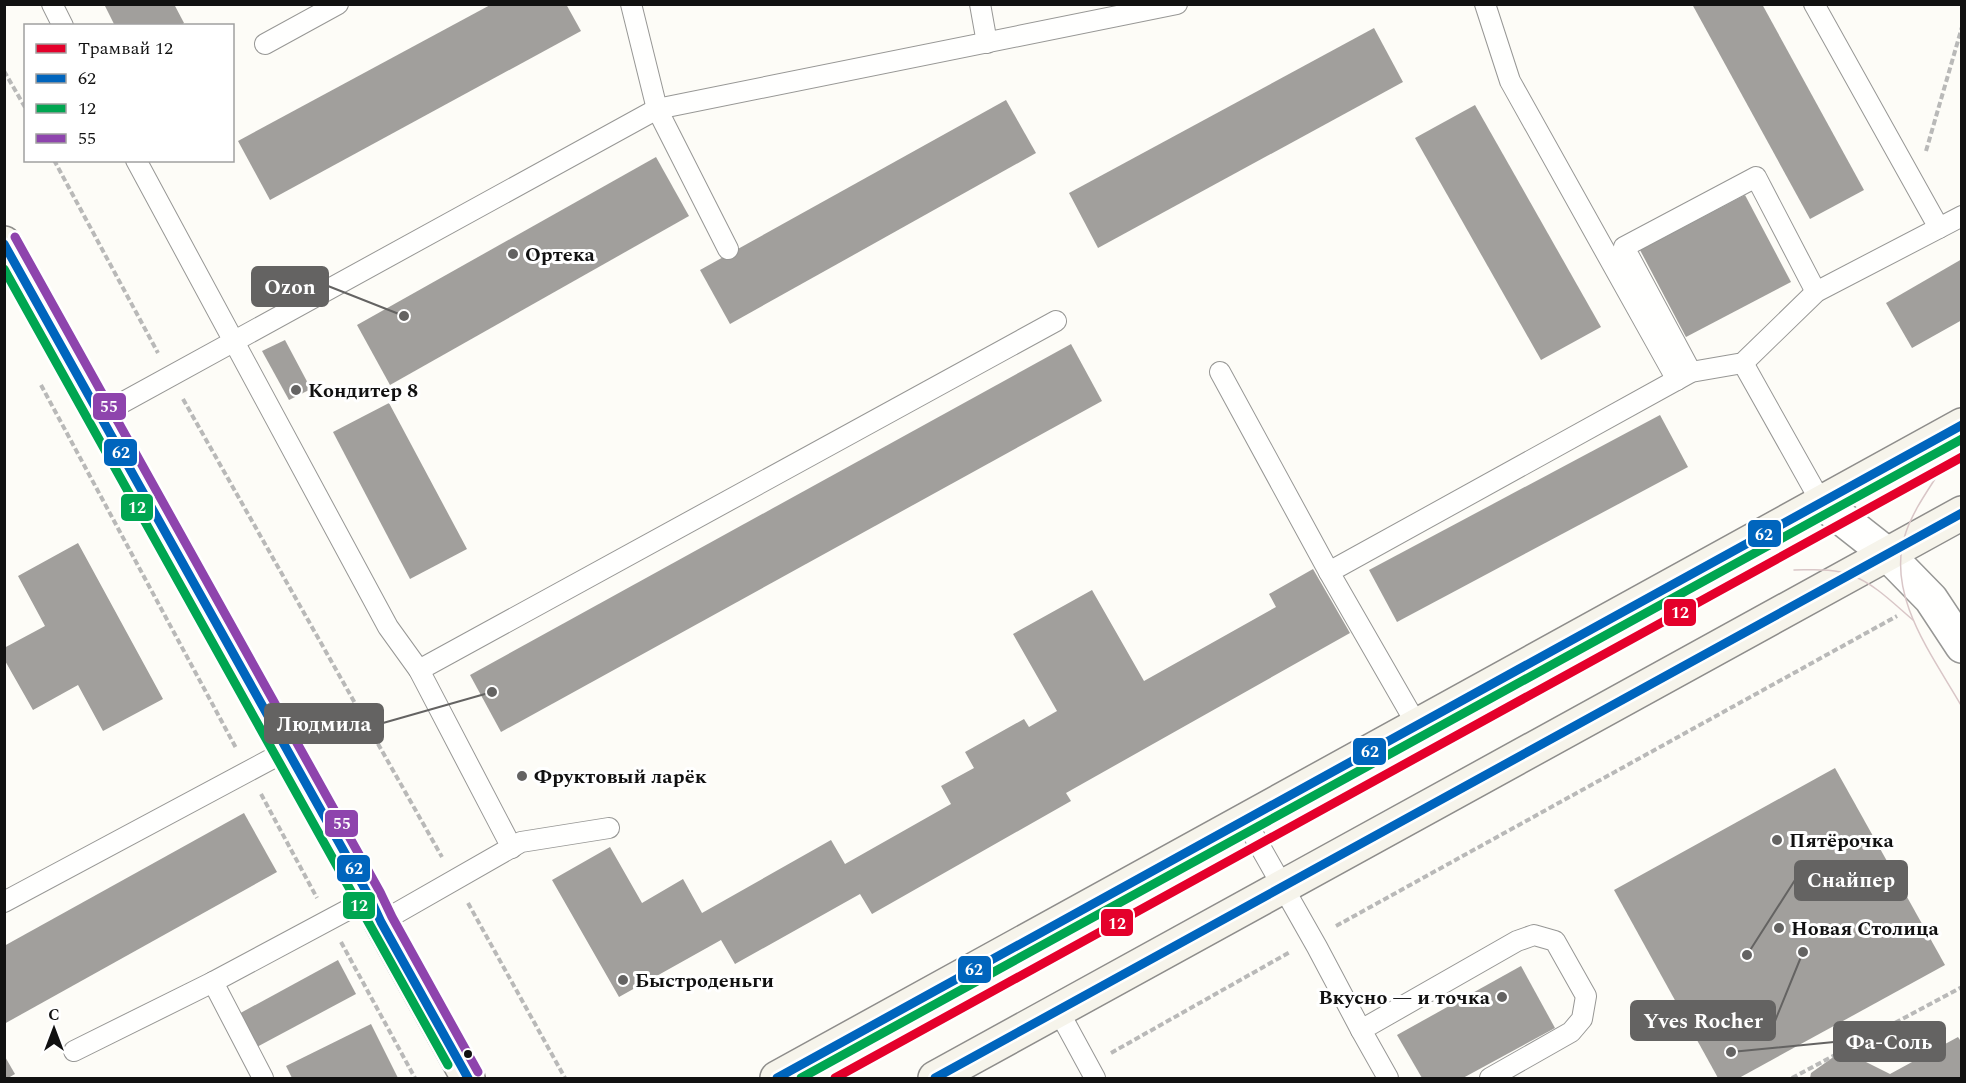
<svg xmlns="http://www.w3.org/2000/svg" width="1966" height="1083" font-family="Spectral,serif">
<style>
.building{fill:#a19f9c}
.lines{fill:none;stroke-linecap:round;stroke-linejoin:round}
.lane-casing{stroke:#979795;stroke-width:22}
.street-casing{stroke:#979795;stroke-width:36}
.secondary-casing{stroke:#8e8d8b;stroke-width:36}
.path{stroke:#b9b9b8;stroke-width:4;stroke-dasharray:6 3;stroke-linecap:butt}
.lane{stroke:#fffffe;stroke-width:20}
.street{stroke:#fffffe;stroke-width:33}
.secondary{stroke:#f6f4eb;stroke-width:33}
.tram{stroke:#d9c6c7;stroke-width:1.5}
.bus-1-casing{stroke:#fff;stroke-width:14}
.bus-2-casing{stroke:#fff;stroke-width:14}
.bus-3-casing{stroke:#fff;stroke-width:14}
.bus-1{stroke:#0065bd;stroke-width:9}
.bus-2{stroke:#00a651;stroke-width:9}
.bus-3{stroke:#8e44ad;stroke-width:9}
.tram-1-casing{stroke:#fff;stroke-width:14}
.tram-1{stroke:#e4002b;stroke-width:9}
.poi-dot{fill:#646362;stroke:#fff;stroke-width:2}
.bus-dot{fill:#111;stroke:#fff;stroke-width:2}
.labels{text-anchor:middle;stroke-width:6;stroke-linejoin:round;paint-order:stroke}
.poi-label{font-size:20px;font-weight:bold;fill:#111;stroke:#fff;text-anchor:start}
.leader{fill:none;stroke:#646362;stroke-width:2}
.callout-dot{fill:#646362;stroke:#fff;stroke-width:2}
.callout{fill:#646362;stroke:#646362;stroke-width:2}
.callout-label{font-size:21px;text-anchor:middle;font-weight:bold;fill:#fff}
.line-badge{stroke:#fff;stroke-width:2}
.badge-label{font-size:16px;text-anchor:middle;font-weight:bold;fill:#fff}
</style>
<rect width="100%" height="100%" fill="#fdfcf7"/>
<g class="building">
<path d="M104,4h70l10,19 -4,3h-65z"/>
<path d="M492,4h74l15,27 -311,169 -32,-59z"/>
<path d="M1692,4h70l102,186 -54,29z"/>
<path d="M1374,28l29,54 -305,166 -29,-55z"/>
<path d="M1006,100l30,53 -306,171 -30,-54z"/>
<path d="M1475,105l126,222 -60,33 -126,-222z"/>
<path d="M656,157l33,59 -299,169 -33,-60z"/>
<path d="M1745,195l46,87 -105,55 -46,-87z"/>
<path d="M1962,259v61l-50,28 -26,-45z"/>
<path d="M285,340l26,49 -22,11 -27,-49z"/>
<path d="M1071,344l31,57 -601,331 -31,-57z"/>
<path d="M389,403l78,146 -57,30 -77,-147z"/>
<path d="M1660,415l28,52 -291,155 -28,-52z"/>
<path d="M78,543l85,156 -60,32 -25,-46 -45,25 -29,-51v-11l41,-22 -27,-50z"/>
<path d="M1313,569l37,64 -284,160 5,8 -199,113 -12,-20 -125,70 -14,-24 -102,57 -67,-117 58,-33 32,56 41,-24 19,34 129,-73 14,24 106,-60 -10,-18 33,-18 -9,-16 59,-33 5,8 28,-16 -44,-77 79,-44 52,91 132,-74 -7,-13z"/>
<path d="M1835,768l110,197 -206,113h-21l-104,-188z"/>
<path d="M244,813l33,59 -273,152v-78z"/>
<path d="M338,960l18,34 -103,55 -18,-33z"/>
<path d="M1521,966l34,62 -92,50h-41l-25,-43z"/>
<path d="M371,1024l27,54h-106l-6,-12z"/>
<path d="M1958,1037l4,6v35h-152l1,-5 21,-15h26l32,16z"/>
<path d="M4,1055l11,19 -7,4h-4z"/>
</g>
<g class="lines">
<defs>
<g id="lane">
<path d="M52,4l11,22"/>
<path d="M631,4l26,105 71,140"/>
<path d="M980,4l7,39"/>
<path d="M1485,4l25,77 167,299"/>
<path d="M1814,4l125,224"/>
<path d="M265,44l73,-40"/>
<path d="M136,160l252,467 31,43 93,178"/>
<path d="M1743,363l78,139"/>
<path d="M1220,372l109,200"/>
<path d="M1691,372l-67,-125 132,-70 60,115"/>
<path d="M98,416l559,-307 520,-105"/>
<path d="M419,670l637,-349"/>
<path d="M1417,725l-88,-153 362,-200 52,-9 73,-71 146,-76"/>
<path d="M1245,820l72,127 44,83"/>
<path d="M4,902l284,-152"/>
<path d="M381,922l140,-80 88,-14"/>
<path d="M1058,1010l37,68"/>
<path d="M74,1051l139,-69"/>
<path d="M263,1078l-50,-96 157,-84"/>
<path d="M1388,1078l-27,-48 156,-89 17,-6 21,6 31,55 -4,23 -11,13 -81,46"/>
</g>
<path id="street" d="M1821,502l66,52 44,45 31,47"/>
<g id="secondary">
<path d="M4,243c119,220 245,436 366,655l11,24 87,156"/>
<path d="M777,1078l1185,-653"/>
<path d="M935,1078l1027,-565"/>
</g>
</defs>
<use href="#lane" class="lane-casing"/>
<use href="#street" class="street-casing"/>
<use href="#secondary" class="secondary-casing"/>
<g class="path">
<path d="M4,71l22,38"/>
<path d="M1926,151l36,-124"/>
<path d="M54,160l104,193"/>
<path d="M41,385l195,363"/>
<path d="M183,399l259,458"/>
<path d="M261,794l56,104"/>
<path d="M468,903l97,175"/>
<path d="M1336,926l561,-310"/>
<path d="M341,942l74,136"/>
<path d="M1111,1053l179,-101"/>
<path d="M1792,1078l170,-91"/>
</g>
<use href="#lane" class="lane"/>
<use href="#street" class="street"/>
<use href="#secondary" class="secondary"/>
<g class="tram">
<path d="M1942,468c-13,21 -28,41 -36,64 -22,62 27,124 56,175"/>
<path d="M1794,570c18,0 40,-2 57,5 24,9 43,29 62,45"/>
</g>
<defs>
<g id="bus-1">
<path d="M4,244l366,654 11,24 87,156"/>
<path d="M777,1078l1185,-653"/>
<path d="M935,1078l1027,-565"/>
</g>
<g id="bus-2">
<path d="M4,269l444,796"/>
<path d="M801,1078l1161,-639"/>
</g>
<path id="bus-3" d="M15,237l365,655 12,25 86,155"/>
</defs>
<use href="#bus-1" class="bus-1-casing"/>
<use href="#bus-2" class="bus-2-casing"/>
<use href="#bus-3" class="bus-3-casing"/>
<use href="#bus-1" class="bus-1"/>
<use href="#bus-2" class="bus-2"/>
<use href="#bus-3" class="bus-3"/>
<defs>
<path id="tram-1" d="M835,1078l1127,-621"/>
</defs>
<use href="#tram-1" class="tram-1-casing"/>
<use href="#tram-1" class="tram-1"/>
</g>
<g class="poi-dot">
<circle cx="513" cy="254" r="6"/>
<circle cx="296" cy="390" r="6"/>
<circle cx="522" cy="776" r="6"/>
<circle cx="1777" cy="840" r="6"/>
<circle cx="1779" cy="928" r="6"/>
<circle cx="623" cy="980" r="6"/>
<circle cx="1502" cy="997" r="6"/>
</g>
<circle class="bus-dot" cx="468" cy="1054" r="5"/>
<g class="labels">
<g class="poi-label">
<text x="525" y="261">Ортека</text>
<text x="308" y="397">Кондитер 8</text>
<text x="534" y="783">Фруктовый ларёк</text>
<text x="1789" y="847">Пятёрочка</text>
<text x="1791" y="935">Новая Столица</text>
<text x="635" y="987">Быстроденьги</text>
<text x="1490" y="1004" text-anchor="end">Вкусно — и точка</text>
</g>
</g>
<path class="leader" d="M404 316L328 286M492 692L383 723M1747 955L1795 880M1803 952L1775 1021M1731 1052L1834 1042"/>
<g class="callout-dot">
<circle cx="404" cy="316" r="6"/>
<circle cx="492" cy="692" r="6"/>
<circle cx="1747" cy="955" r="6"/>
<circle cx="1803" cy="952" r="6"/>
<circle cx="1731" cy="1052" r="6"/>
</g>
<g class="callout">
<rect x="252" y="267" width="76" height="39" rx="6"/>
<rect x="265" y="704" width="118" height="39" rx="6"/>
<rect x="1795" y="861" width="112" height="39" rx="6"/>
<rect x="1631" y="1001" width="144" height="39" rx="6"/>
<rect x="1834" y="1022" width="111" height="39" rx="6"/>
</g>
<g class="callout-label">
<text x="290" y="294">Ozon</text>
<text x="324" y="731">Людмила</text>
<text x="1851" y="887">Снайпер</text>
<text x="1703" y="1028">Yves Rocher</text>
<text x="1889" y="1049">Фа-Соль</text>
</g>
<g class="line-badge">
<rect x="92" y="392" width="35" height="29" rx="6" fill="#8e44ad"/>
<rect x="103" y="438" width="35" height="29" rx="6" fill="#0065bd"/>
<rect x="120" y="493" width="34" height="29" rx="6" fill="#00a651"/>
<rect x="1747" y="519" width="35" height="29" rx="6" fill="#0065bd"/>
<rect x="1663" y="598" width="34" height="29" rx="6" fill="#e4002b"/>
<rect x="1352" y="737" width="35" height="29" rx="6" fill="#0065bd"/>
<rect x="324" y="809" width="35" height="29" rx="6" fill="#8e44ad"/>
<rect x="336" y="854" width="35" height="29" rx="6" fill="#0065bd"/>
<rect x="342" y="891" width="34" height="29" rx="6" fill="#00a651"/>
<rect x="1100" y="908" width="34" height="29" rx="6" fill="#e4002b"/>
<rect x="957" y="955" width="35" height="29" rx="6" fill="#0065bd"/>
</g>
<g class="badge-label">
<text x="109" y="412">55</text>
<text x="121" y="458">62</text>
<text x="137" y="513">12</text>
<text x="1764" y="540">62</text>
<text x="1680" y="618">12</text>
<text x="1370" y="757">62</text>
<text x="342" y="829">55</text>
<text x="354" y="874">62</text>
<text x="359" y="911">12</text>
<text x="1117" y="929">12</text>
<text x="974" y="975">62</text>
</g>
<rect width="1966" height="1083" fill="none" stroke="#111111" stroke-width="12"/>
<rect x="24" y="24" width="210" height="138" fill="#ffffff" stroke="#a0a0a0" stroke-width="1.5"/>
<rect x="36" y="44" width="30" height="9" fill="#e4002b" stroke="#a0a0a0" stroke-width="1.5"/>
<text x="78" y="54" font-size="18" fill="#111111">Трамвай 12</text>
<rect x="36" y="74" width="30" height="9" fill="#0065bd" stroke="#a0a0a0" stroke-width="1.5"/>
<text x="78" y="84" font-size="18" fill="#111111">62</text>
<rect x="36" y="104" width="30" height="9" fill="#00a651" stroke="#a0a0a0" stroke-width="1.5"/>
<text x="78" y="114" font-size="18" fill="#111111">12</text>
<rect x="36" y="134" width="30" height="9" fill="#8e44ad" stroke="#a0a0a0" stroke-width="1.5"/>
<text x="78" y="144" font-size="18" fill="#111111">55</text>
<g transform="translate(54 1029)" stroke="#ffffff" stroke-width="4.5" paint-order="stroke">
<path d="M0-4.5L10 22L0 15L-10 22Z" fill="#111111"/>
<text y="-9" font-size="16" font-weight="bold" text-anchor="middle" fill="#111111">С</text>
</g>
</svg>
